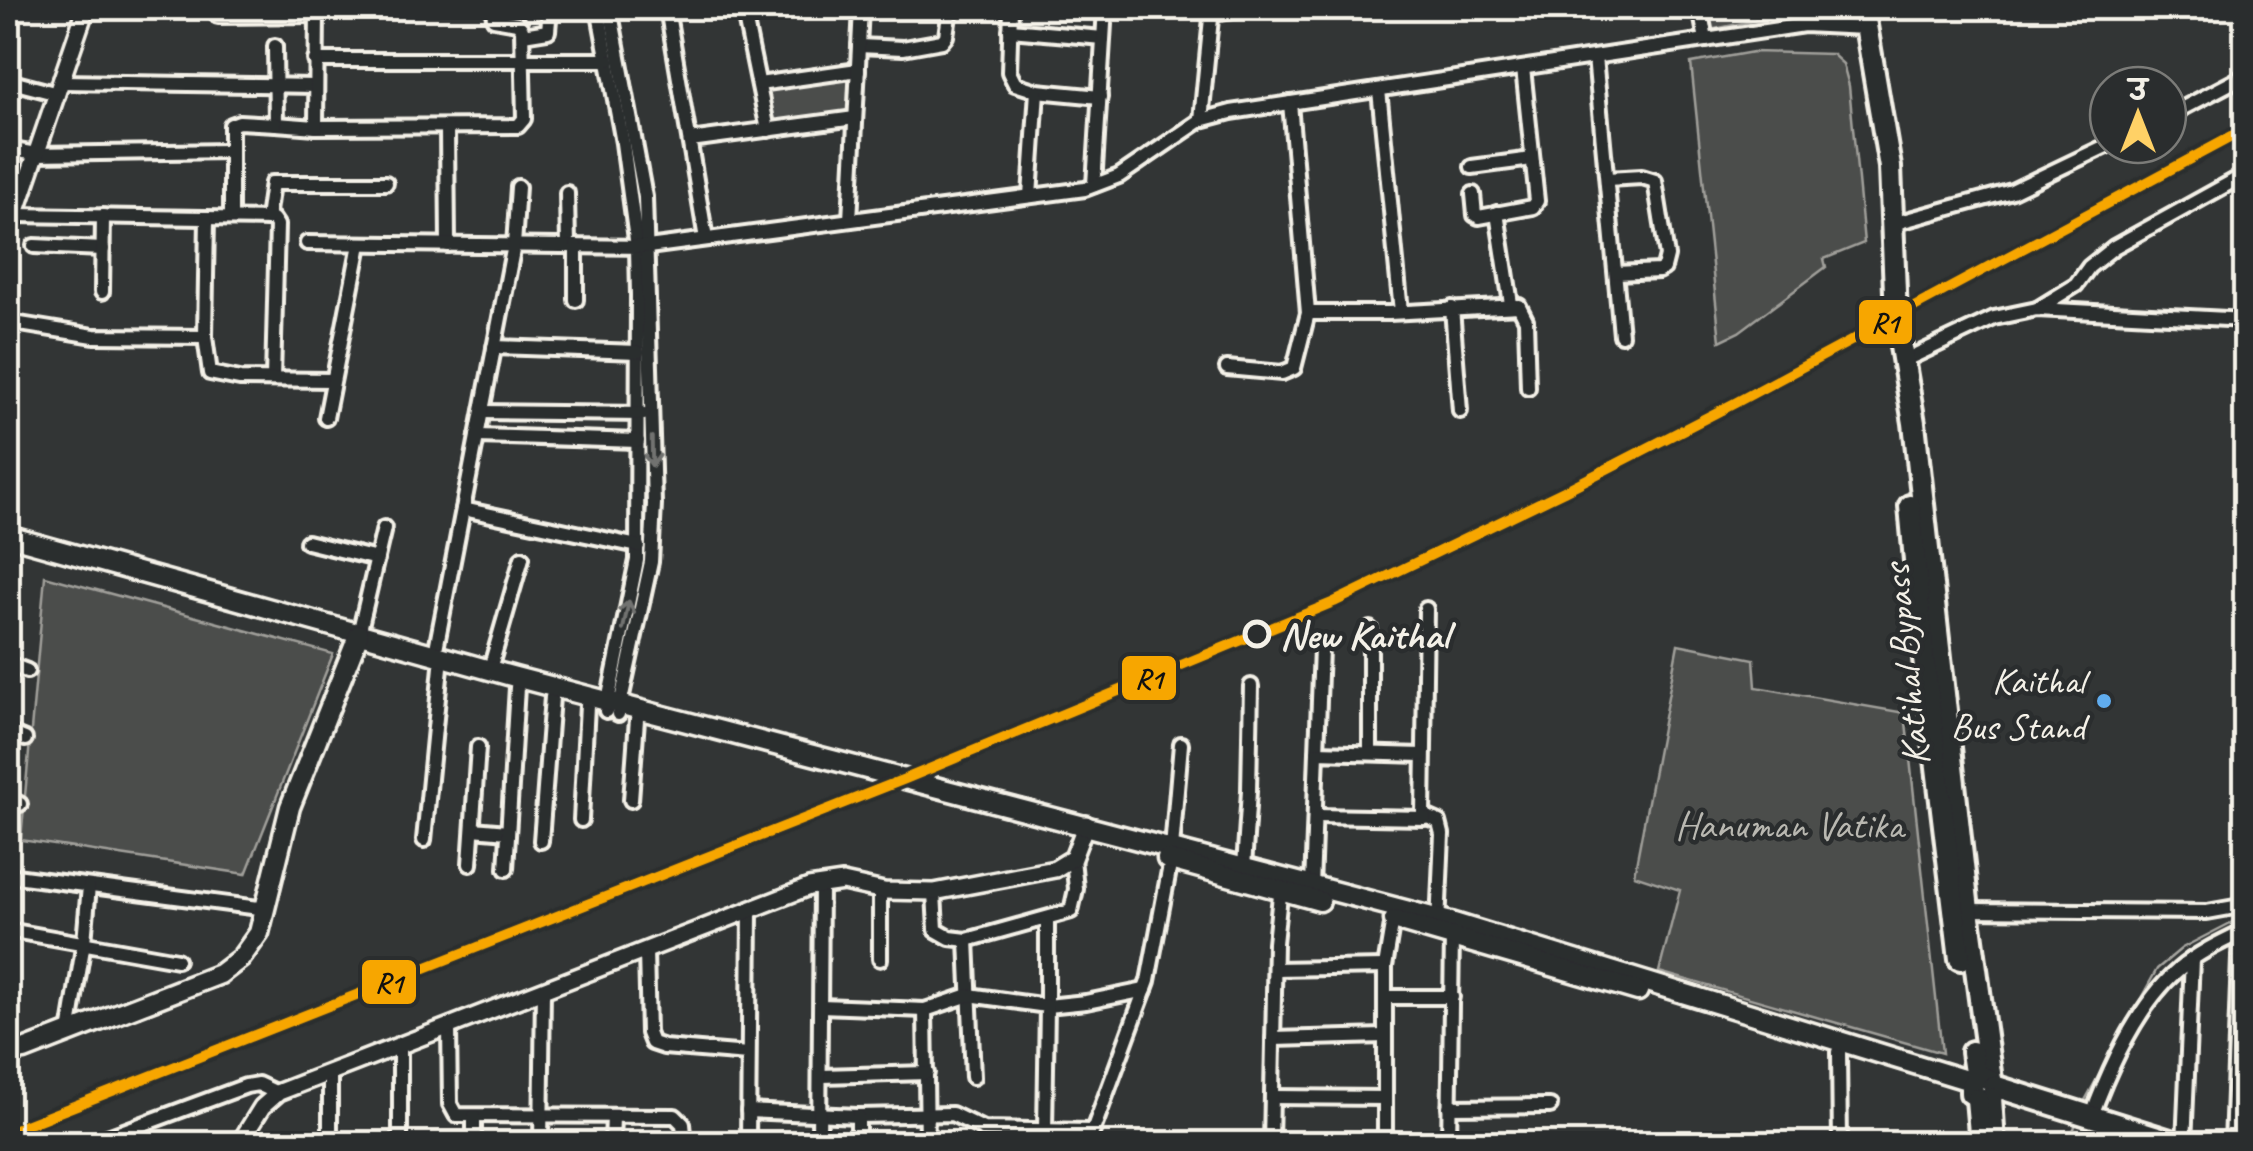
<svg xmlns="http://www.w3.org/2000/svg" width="2253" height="1151" font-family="Caveat,'Playpen Sans Deva',sans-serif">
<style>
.green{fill:#4b4d4c;stroke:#a09f9a;stroke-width:2.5}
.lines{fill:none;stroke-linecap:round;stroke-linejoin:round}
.stream{stroke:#a6a5a0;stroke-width:2.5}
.minor-casing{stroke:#f4f1e8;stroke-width:20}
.tertiary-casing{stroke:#f4f1e8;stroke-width:22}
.secondary-casing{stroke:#f4f1e8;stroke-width:25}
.primary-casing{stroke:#f4f1e8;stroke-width:28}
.minor{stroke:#2a2d2e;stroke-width:12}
.tertiary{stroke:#2a2d2e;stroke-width:15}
.secondary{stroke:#2a2d2e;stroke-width:18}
.primary{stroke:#2a2d2e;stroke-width:20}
.rail-1-casing{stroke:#2a2d2e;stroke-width:18}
.rail-1{stroke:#f7a600;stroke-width:10}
.oneway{stroke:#71726f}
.stop-dot{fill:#2a2d2e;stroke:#f4f1e8;stroke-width:5}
.bus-dot{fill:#60acee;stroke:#2a2d2e;stroke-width:4}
.labels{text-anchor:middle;stroke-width:9;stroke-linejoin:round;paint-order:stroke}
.bus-label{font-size:38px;fill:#f4f1e8;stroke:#2a2d2e;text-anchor:end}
.stop-label{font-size:40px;font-weight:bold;fill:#f4f1e8;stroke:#2a2d2e;text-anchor:start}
.street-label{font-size:40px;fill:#f4f1e8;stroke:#2a2d2e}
.park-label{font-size:40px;fill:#b9b8b1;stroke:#2a2d2e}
.line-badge{stroke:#2a2d2e;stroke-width:4}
.pale-badge-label{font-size:28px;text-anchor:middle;font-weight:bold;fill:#111}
</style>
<rect width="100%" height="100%" fill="#323535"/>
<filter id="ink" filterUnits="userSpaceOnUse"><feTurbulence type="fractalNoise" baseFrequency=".01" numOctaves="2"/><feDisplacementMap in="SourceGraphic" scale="20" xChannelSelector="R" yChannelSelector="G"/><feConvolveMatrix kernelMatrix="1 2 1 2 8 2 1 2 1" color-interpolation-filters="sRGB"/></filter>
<g filter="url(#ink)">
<g class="green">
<path d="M1706,8h108l-104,22z"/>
<path d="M1753,52l79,2 11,10 6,22 15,157 -40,16 2,8 -87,65 -19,9 -29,-278z"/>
<path d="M852,75l-2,37 -78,12 -7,-36z"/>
<path d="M45,576l288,78 -87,220 -225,-34z"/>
<path d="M1678,644l76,15 2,28 149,26 37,340 -283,-81 21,-82 -46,-15z"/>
</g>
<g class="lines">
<g class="stream">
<path d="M2083,1104l74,-135 25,-21 64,-33"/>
<path d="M2068,1144l9,-23"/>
</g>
<defs>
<g id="minor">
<path d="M598,8l25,135 14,104 1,48 -1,265 -31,151"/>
<path d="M610,8l35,189 9,307 -3,58 -33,152"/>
<path d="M667,8l39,231"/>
<path d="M743,8l25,122"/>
<path d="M1011,8l-2,64 6,12 22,7 63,6"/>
<path d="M1700,8l6,32"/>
<path d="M744,14l49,-6"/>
<path d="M1211,14l44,-6"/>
<path d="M218,16l97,-1"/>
<path d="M1807,24l24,-11 26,-5"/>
<path d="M1010,30l93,8"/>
<path d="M523,35l25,-4 2,-23"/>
<path d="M275,46l1,78 40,3 202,-1 6,-7 -2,-90 -5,-6 -23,-4 -1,-11"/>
<path d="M859,46l44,2 39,-7 4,-5 4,-28"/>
<path d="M1595,57l26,278"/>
<path d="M315,60h293"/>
<path d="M8,81l50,13"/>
<path d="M62,82l253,4"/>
<path d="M759,84l99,-14"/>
<path d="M1379,90l22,222"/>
<path d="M2168,116l78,-41"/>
<path d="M1201,120l11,-112"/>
<path d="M316,127l1,-119"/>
<path d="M447,127l1,118"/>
<path d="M690,140l165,-22"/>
<path d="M8,149l28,5 194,-3"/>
<path d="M1472,167l60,-8"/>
<path d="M1607,179l35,-2 13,4 12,75 -3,12 -5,3 -43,2"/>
<path d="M1094,185l11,-177"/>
<path d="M567,193l1,53"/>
<path d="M1473,194l2,21 4,2 54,-10 4,-6 -14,-133"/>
<path d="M1030,196l7,-105"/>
<path d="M1497,213l14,91"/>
<path d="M15,215l258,4 4,6 -4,154"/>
<path d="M207,218l-2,119 5,36 30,6 93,1"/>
<path d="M231,218v-93l8,-3 37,2"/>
<path d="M267,219l5,-36h114"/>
<path d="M850,220l11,-212"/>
<path d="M1892,224l120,-33 96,-46"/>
<path d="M307,243l341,4 437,-58 34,-13 82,-56 30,-8 573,-87 61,3"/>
<path d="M34,246l69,3"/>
<path d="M576,246v54"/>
<path d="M102,292l1,-76"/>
<path d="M1452,308l8,103"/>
<path d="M2037,309l39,-24 13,-18 25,-20 132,-73"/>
<path d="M1308,313h81l130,-7 7,14 2,68"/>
<path d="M8,322l86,14 111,1"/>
<path d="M494,347l144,5"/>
<path d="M1903,361l91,-43 43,-9 209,11"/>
<path d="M1227,368l55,5 12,-5 14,-55 -18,-210"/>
<path d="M482,412l162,2"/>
<path d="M326,418l34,-174"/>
<path d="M477,436l161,5"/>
<path d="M463,509l175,37"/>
<path d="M307,542l70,17"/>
<path d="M1426,609l-3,206 16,7 3,12 -4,91"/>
<path d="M359,634l25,-106"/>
<path d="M435,654l79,-409 4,-58"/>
<path d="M8,664l19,7"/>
<path d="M490,669l32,-111"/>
<path d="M8,732l17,7"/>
<path d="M1317,752l4,-104"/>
<path d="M1370,753v-124"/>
<path d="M8,799l12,5"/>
<path d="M631,800l6,-81"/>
<path d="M1315,816l110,2"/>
<path d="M581,820l6,-115"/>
<path d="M473,829l35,3"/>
<path d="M424,840l17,-173"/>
<path d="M541,841l11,-144"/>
<path d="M470,864l8,-117"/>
<path d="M1244,867l5,-76 2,-105"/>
<path d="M506,869l11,-182"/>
<path d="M8,875l259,34"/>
<path d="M1312,887l5,-135 106,3"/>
<path d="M880,891v68"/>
<path d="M934,892l2,38 14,8 17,2 104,-29 5,-22 -3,-31"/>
<path d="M1968,910l239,2 39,-7"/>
<path d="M1047,919v87l39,-4 59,-12"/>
<path d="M8,930l169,30"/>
<path d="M967,940l6,137"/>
<path d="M646,951l2,82 4,10 12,4 84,7"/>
<path d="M1275,969l110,-2"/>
<path d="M1385,997h67"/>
<path d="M821,1006l104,4 44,-15 78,11 -2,124"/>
<path d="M925,1010l2,134"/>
<path d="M449,1027l1,77 6,11 219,1 8,8 2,20"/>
<path d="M69,1033l15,-91 5,-56"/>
<path d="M1273,1039l112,-3"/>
<path d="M1839,1052l1,92"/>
<path d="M822,1076l105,-3"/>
<path d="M1272,1097l113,1"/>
<path d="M1449,1107l101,-1"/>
<path d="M748,1111l110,5 94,-2 31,15 109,2"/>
<path d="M2091,1118c18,-49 47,-114 87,-148 19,-17 45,-29 68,-40"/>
<path d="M89,1144l157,-58 12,-2 19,9"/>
<path d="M330,1144v-71"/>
<path d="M400,1144v-97"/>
<path d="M474,1144v-28"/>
<path d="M541,1144l2,-154"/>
<path d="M612,1144l1,-28"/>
<path d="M748,1144l2,-234"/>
<path d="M819,1144l2,-260"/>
<path d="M858,1144v-28"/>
<path d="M1088,1144l60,-163 23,-121 10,-116"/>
<path d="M1271,1144l4,-201 6,-57"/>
<path d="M1385,1144v-177l8,-48"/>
<path d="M1449,1144l3,-208"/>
<path d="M2184,1144l8,-185"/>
<path d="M2232,1144l8,-212"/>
</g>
<g id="tertiary">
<path d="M8,237l78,-229"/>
<path d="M239,1144l23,-37 17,-15 530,-205 34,-5 41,9 50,1 121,-23 18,-11 13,-34"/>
</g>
<g id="secondary">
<path d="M8,536l507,141 936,245 522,160"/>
<path d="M1167,859l153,42"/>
<path d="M1394,920l244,71"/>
<path d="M8,1052l16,-2 196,-76 21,-16 18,-25 31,-126 69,-173"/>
</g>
<g id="primary">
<path d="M1863,8l27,159 6,150 18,106 54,487 23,170"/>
<path d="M1910,506l14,153 36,300"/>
<path d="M1972,1052l4,27 -5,7v7l13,8 7,-3 4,-9 -4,-9 -8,-3"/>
<path d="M1994,1086l186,58"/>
<path d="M1991,1098l3,46"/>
<path d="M1977,1099l4,45"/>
</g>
</defs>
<use href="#minor" class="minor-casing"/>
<use href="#tertiary" class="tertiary-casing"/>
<use href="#secondary" class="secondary-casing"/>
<use href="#primary" class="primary-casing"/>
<use href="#minor" class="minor"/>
<use href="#tertiary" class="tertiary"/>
<use href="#secondary" class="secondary"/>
<use href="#primary" class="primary"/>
<defs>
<path id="rail-1" d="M8,1132l897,-353 429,-177 230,-111 171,-88 511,-274"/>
</defs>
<use href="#rail-1" class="rail-1-casing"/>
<use href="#rail-1" class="rail-1"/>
</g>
<defs><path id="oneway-shaft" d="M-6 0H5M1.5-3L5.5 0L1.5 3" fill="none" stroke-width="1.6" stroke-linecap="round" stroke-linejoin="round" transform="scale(2.5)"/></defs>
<g class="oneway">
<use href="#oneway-shaft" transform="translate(652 452) rotate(89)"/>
<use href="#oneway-shaft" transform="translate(626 615) rotate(-78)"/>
</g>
</g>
<circle class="stop-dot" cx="1257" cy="634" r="12"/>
<circle class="bus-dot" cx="2104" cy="701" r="9"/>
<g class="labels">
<g class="bus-label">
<text x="2085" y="693">Kaithal<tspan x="2085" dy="46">Bus Stand</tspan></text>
</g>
<g class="stop-label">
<text x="1280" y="648">New Kaithal</text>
</g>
<g class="street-label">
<text transform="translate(1905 665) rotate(-96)" y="14">Katihal Bypass</text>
</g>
<g class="park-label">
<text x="1789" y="838">Hanuman Vatika</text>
</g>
</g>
<g class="line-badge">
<rect x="1857" y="298" width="57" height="48" rx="10" fill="#f7a600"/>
<rect x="1120" y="654" width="58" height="48" rx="10" fill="#f7a600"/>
<rect x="360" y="958" width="58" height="48" rx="10" fill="#f7a600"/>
</g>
<g class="pale-badge-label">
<text x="1885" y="332">R1</text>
<text x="1149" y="688">R1</text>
<text x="389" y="992">R1</text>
</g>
<rect width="2253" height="1151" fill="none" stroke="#2a2d2e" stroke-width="40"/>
<rect x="20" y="20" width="2213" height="1111" fill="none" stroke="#f4f1e8" stroke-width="4" filter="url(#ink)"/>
<g transform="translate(2138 115)"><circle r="48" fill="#2a2d2e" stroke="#7b7b78" stroke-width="2.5"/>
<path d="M0-8L18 38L0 25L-18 38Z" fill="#ffd166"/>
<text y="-15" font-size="28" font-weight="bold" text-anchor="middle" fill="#f4f1e8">उ</text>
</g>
</svg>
